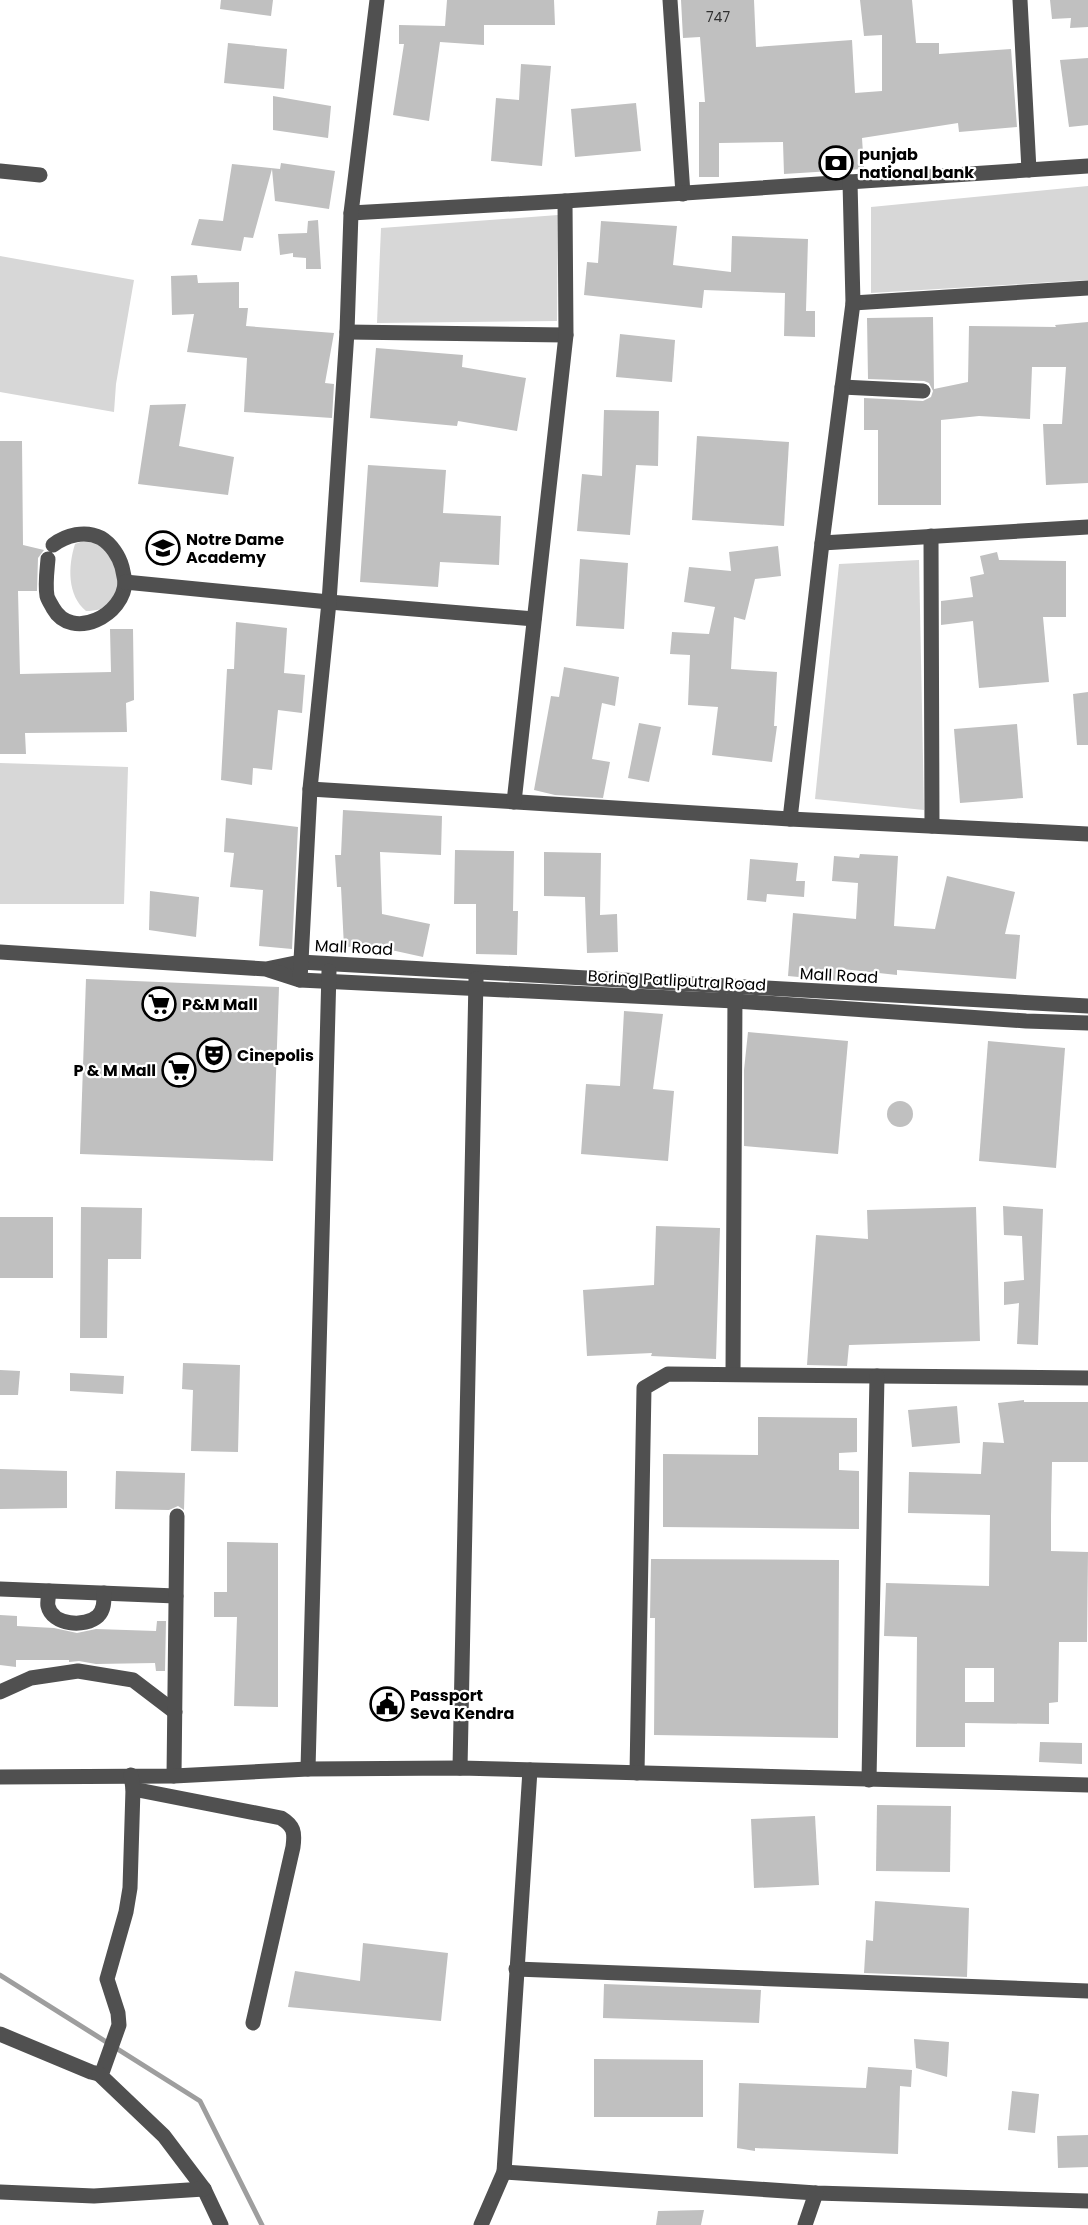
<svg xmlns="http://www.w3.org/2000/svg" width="1088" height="2225" font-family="Poppins,sans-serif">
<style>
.green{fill:#d7d7d7}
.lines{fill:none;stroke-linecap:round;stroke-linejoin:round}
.stream{stroke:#9e9e9e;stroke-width:5}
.building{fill:#c0c0c0;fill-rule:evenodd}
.minor{stroke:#505050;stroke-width:15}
.labels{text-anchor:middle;stroke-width:4.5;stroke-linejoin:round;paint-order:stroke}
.number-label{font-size:14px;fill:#303030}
.poi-label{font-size:16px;font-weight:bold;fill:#000;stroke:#fff;text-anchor:start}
.street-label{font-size:16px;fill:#000;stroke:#fff}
</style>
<rect width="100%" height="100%" fill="#fff"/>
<g class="green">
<path d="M1088,186v94l-217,13v-86z"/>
<path d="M558,215l-1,106 -180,2 4,-95z"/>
<path d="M0,256l134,24 -18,104 -2,28 -114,-20z"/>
<path d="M86,540c4,1 11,0 15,2 18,9 24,45 11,60 -7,7 -16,9 -26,9 -19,-16 -18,-45 -11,-67z"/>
<path d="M919,560l5,250 -109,-11 24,-235z"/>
<path d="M0,763l128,4 -4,137h-124z"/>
</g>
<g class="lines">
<path class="stream" d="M0,1975l200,126 62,124"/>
</g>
<g class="building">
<path d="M221,0h52l-2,16 -51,-7z"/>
<path d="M447,0h107l1,25h-71v20l-44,-3 -11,79 -36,-6 11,-71h-5v-19l46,1z"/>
<path d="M681,0h73l2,47 96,-7 3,53 27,-2v-56l-18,1 -4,-36h52l4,43h23v11l72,-5 6,78 -58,5 -1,-9 -96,15 2,31 -80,5 -1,-32 -64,1v34h-20v-75h6l-5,-65 -17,1z"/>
<path d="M1050,0h38v27l-18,1 1,-10 -19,1z"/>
<path d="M228,43l59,6 -3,40 -60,-6z"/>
<path d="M1088,58v67l-19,2 -9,-67z"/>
<path d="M521,64l30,2 -9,100 -51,-5 5,-63 23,2z"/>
<path d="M273,96l58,10 -3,32 -55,-8z"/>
<path d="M636,103l5,48 -66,6 -4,-48z"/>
<path d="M281,163l54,8 -6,38 -54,-8 -3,-32 -19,69 -9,-1 -3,14 -50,-6 8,-26 24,2 9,-57 48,5z"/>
<path d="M318,220l3,49h-15v-11l-13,-1v-4l-13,2 -2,-21 29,-1 1,-12z"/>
<path d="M601,221l76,5 -4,39 58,7 1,-36 76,3 -2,72h9v26l-31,-1 1,-43 -81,-3 -2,18 -118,-13 3,-33 11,1z"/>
<path d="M197,275l1,8 41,-1v26h9l-2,18 88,7 -9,50 9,1 -2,34 -88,-6 3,-54 -60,-6 7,-38 -22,1 -1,-39z"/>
<path d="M933,317l1,72 34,-7 1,-56 87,1 -1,-2 33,-3v161l-42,2 -3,-61h19l4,-57h-34l-2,52 -51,-3 -38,4v85h-63v-75h-14v-32l59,3 8,-4 2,-6 -4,-8 -5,-2 -56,-2 -1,-61z"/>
<path d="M620,334l55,6 -3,42 -56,-5z"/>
<path d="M376,348l87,7 -1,12 64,11 -9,53 -59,-10 -1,5 -87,-8z"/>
<path d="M186,404l-7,42 55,11 -6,38 -90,-11 12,-79z"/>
<path d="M604,410l55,1 -1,55 -22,-1 -6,70 -53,-4 5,-57 20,2z"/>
<path d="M697,436l92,6 -5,84 -92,-6z"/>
<path d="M0,441h22l1,104 21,5 -6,8 -1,33h-19l2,83 91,-2 -1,-43h23l1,71 -8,3 1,29 -102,1 1,21h-26z"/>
<path d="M368,465l78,5 -3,43 58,3 -2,49 -59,-3 -2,25 -78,-5z"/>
<path d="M778,546l3,30 -26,3 -10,41 -11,-3 -3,52 46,3 -3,54h3l-5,36 -60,-7 6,-48 -30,-2 2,-50 -20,-1 2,-22 37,2 6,-27 -31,-5 5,-35 42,4 -2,-19z"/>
<path d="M997,552l2,8 67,1v56h-23l6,65 -70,6 -6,-67 -32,4v-24l32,-4 -3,-20 14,-3 -4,-18z"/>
<path d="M580,559l48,4 -4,66 -48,-3z"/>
<path d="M236,622l51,6 -3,45 21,2 -3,38 -24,-3 -6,60 -19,-2 -1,17 -31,-5 6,-111h7z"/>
<path d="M564,667l55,10 -4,29 -13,-3 -10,56 18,3 -7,36 -48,-3 -21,-5 17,-94 8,1z"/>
<path d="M1088,692v53h-11l-4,-51z"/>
<path d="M639,723l22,4 -12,55 -21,-4z"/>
<path d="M1017,724l6,74 -63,5 -6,-74z"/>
<path d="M343,810l99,6 -1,39 -61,-3 2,62 48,10 -7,33 -50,-11 -29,1 -3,-60h-4l-2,-32h6z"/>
<path d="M226,818l72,9 -6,122 -33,-3 4,-56 -33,-3 4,-34 -10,-1z"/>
<path d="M455,850l59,1 -1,60h5l-1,44 -41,-1v-50h-22z"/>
<path d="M544,852l57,1 -1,62 17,-1 1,38 -31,1 -2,-56 -41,-1z"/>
<path d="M860,854l38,2 -4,70 41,3 12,-53 68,16 -10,42 15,1 -4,44 -119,-9v5l-55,-6 -1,12 -53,-5 5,-63 63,6 2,-36 -26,-2 2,-25 25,2z"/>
<path d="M750,859l48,4 -2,18h9l-1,16 -37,-3 -1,8 -19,-2z"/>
<path d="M150,891l49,6 -3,40 -47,-7z"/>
<path d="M86,979l193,8 -6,174 -193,-7z"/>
<path d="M624,1011l39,3 -10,75 21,2 -6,70 -87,-7 5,-70 34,2z"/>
<path d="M748,1032l100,9 -10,113 -94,-8v-76z"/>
<path d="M988,1041l77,7 -9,120 -77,-7z"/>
<circle cx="900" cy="1114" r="13"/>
<path d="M1003,1206l40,3 -5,136 -21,-1 2,-41 -15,2v-23l20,-2 -2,-44 -18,-1z"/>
<path d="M81,1207l61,1 -1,51h-33l-1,79h-27z"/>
<path d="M976,1207l4,134 -131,4 -2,21 -40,-1 9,-130 52,4 -1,-29z"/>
<rect x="0" y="1217" width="53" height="61"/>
<path d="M656,1226l64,2 -4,131 -65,-3 1,-3 -65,3 -4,-66 71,-5z"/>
<path d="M183,1363l57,2 -2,87 -47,-1 2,-61 -11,-1z"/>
<path d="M0,1370l20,1 -2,24h-18z"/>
<path d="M70,1373l54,3 -1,18 -53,-3z"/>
<path d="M1024,1400v2h64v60h-36l-1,54v35l37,1 -1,90h-28l-1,60 -9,1v21l-84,-1v24h-49l1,-110 -33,-1 2,-53 103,3 1,-71 -82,-2 1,-41 72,2 2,-32 21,1 -6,-40zM965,1668h29v34h-29z"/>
<path d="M957,1406l3,37 -48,4 -4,-37z"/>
<path d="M758,1417l99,1v34l-18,1v17l20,1v58l-196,-2v-73l95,1z"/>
<path d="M0,1469l67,2v37l-67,1z"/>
<path d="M116,1471l69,2 -1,37 -6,-4 -9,4 -54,-1z"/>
<path d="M227,1542l51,1v164l-44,-1 3,-89h-23v-25h13z"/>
<path d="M651,1559l188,1 -1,178 -184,-3 1,-117h-5z"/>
<path d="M0,1615l17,1v10l37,2 23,5 19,-4 60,2 1,-10h9l-1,50h-9l-1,-8 -59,1 -17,-3 -10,1v-2h-53v7l-16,-2z"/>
<path d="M1040,1742l42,1v21l-43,-2z"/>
<path d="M877,1805l74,1 -1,66 -74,-1z"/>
<path d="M815,1816l4,69 -65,3 -3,-69z"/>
<path d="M875,1901l94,7 -2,69 -103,-4 2,-33 7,1z"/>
<path d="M363,1943l85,10 -7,68 -153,-14 7,-36 65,10z"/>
<path d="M604,1984l157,6 -2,33 -156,-5z"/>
<path d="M914,2039l35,3 -2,35 -31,-9z"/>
<path d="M594,2059l109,1v57h-109z"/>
<path d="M868,2067l44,3 -1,17 -11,-1 -2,68 -143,-6v3l-18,-3 2,-65 127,5z"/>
<path d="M1012,2091l27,3 -4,39 -27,-3z"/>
<path d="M1088,2135v32l-30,1 -1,-32z"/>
<path d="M704,2210l-3,15h-45l2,-14z"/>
</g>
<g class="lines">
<g class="minor">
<path d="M670,0l13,194"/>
<path d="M1020,0l9,170"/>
<path d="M0,171l40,4"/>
<path d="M351,213l214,-12 523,-35"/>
<path d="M853,303l235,-15"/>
<path d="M347,332l219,3"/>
<path d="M842,387l81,4"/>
<path d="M931,536l1,290"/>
<path d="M822,543l266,-16"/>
<path d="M48,559c-1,12 -3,25 -1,37 1,4 4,8 6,12 19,34 72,7 72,-27 -1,-4 -2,-10 -3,-14 -3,-11 -11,-23 -21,-29 -16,-8 -35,-3 -48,7"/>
<path d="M125,582l204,20 205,17"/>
<path d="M310,789l480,30 298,15"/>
<path d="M514,802l52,-467 -1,-134"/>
<path d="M790,819l32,-276 31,-240 -3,-121"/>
<path d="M0,952l266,17 34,-7 788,44"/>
<path d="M269,970l31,10 435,21 291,20 62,2"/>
<path d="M300,980l10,-191 19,-187 18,-270 4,-119 26,-213"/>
<path d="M733,1374l2,-381"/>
<path d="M0,1589l176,7"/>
<path d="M49,1591c0,4 -2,11 -1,15 4,19 37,22 50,10 6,-6 6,-14 6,-23"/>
<path d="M0,1692l31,-14 47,-7 55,9 42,32"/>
<path d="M460,1768l16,-789"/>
<path d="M308,1769l21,-798"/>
<path d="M637,1773l7,-385 24,-14 420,4"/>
<path d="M174,1776l3,-260"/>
<path d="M0,1777l174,-1 134,-7 152,-1 628,17"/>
<path d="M869,1780l8,-404"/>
<path d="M133,1789l148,29c13,8 14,14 12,29l-40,176"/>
<path d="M516,1969l572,22"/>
<path d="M0,2034l91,38 8,2 4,-4 16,-45 -1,-12 -11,-34 19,-67 4,-24 3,-99 -2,-14"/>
<path d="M99,2074l65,62 40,53 17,36"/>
<path d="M504,2172l312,21 272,8"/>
<path d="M0,2192l94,4 110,-7"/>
<path d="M481,2225l23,-53 26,-402"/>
<path d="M805,2225l11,-32"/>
</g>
</g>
<defs>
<symbol id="bank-ring" viewBox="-11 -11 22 22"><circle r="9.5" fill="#fff" stroke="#000" stroke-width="1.5"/><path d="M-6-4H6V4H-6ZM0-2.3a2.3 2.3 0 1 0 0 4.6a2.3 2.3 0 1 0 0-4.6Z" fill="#000"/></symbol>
<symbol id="school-ring" viewBox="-11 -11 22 22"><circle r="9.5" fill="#fff" stroke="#000" stroke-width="1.5"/><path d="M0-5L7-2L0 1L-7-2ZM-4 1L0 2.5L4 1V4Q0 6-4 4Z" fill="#000"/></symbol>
<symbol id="supermarket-ring" viewBox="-11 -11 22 22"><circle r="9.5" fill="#fff" stroke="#000" stroke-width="1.5"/><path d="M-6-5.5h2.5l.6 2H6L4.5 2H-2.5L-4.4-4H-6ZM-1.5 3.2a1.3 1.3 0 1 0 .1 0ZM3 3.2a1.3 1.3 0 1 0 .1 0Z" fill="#000"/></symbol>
<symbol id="theatre-ring" viewBox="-11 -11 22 22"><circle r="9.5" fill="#fff" stroke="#000" stroke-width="1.5"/><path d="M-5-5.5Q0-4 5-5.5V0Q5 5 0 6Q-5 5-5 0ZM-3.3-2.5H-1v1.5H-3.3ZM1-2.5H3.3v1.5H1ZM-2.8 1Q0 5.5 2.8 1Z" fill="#000"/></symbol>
<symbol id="civic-ring" viewBox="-11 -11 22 22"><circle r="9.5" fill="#fff" stroke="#000" stroke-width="1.5"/><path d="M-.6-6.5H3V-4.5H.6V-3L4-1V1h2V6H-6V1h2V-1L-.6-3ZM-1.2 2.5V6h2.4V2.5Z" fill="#000"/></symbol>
</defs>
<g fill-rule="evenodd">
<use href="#bank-ring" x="817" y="144" width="38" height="38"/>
<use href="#school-ring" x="144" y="529" width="38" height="38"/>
<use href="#supermarket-ring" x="140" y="985" width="38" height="38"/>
<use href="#theatre-ring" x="195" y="1036" width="38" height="38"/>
<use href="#supermarket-ring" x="160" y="1051" width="38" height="38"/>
<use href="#civic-ring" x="368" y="1685" width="38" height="38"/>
</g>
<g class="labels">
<g class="number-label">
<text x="718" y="22">747</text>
</g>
<g class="poi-label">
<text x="859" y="160">punjab<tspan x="859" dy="18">national bank</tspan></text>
<text x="186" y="545">Notre Dame<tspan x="186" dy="18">Academy</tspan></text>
<text x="182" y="1010">P&amp;M Mall</text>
<text x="237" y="1061">Cinepolis</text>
<text x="156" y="1076" text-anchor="end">P &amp; M Mall</text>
<text x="410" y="1701">Passport<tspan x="410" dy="18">Seva Kendra</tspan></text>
</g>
<g class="street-label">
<text transform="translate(354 947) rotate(3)" y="6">Mall Road</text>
<text transform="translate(839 975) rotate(3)" y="6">Mall Road</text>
<text transform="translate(677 980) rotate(3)" y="6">Boring Patliputra Road</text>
</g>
</g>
</svg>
